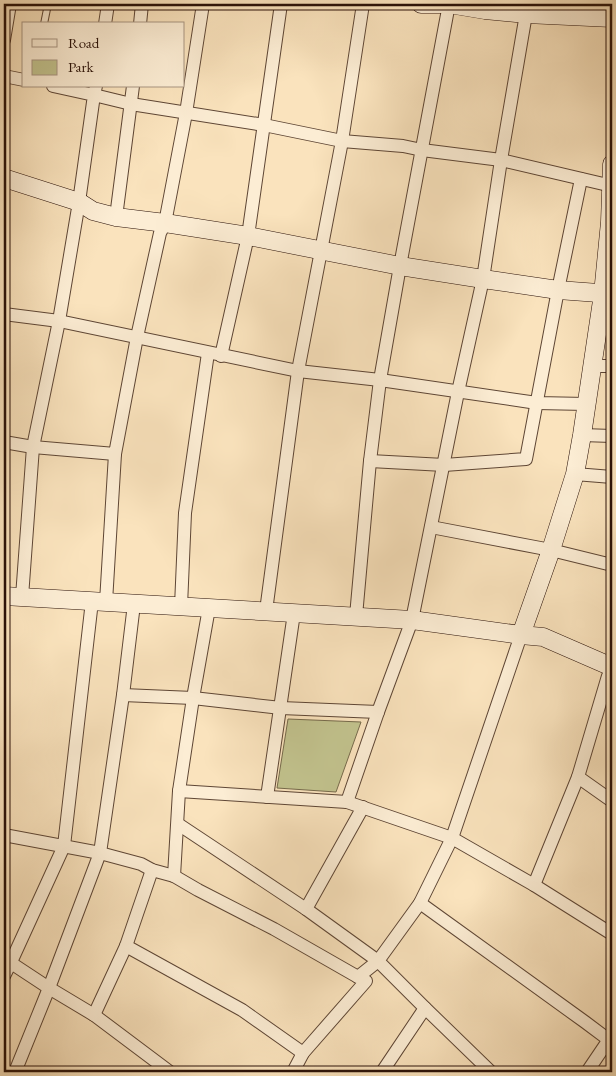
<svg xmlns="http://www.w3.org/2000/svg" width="616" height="1076" font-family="'EB Garamond',serif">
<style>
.green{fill:#c2c38e;stroke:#766a4b}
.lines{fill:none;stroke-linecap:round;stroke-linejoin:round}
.lane-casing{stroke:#5e4635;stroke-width:8}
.street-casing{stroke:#5e4635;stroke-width:14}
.secondary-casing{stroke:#2a1108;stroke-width:19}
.lane{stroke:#fcedd4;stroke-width:6}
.street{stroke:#fcedd4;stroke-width:12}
.secondary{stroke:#fcedd4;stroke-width:18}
</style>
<rect width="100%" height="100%" fill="#fae3bd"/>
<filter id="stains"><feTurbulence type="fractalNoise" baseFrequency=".004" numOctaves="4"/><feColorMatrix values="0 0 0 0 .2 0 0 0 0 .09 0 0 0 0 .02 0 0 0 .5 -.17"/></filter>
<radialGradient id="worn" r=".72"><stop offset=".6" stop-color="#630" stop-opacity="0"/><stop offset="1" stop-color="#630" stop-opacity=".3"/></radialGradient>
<path class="green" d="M288,719l73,3 -25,70 -59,-4z"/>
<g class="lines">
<defs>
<path id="lane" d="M44,24l4,-20"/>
<g id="street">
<path d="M105,24l3,-20"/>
<path d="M140,24l2,-20"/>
<path d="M4,40l6,-36"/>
<path d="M4,76l20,4"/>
<path d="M96,86l-2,9 37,9 133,21 78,16 61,5 19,4 79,10 111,26"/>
<path d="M116,217l17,-131"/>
<path d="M4,314l55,7 239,50 82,9 157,23 49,1"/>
<path d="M221,356l27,-120 33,-232"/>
<path d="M593,366h19"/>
<path d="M582,435l30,1"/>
<path d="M4,442l29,5 82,7 22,-117 23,-104 5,-10 21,-110 17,-109"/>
<path d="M370,461l74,4 82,-6 32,-169 23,-111"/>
<path d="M575,474l37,3"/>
<path d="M431,527l120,23 61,15"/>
<path d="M22,597l11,-150 26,-126 20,-119 15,-107 -41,-9"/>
<path d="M106,602l9,-148"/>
<path d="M181,606l4,-93 23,-160"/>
<path d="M266,611l32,-240 44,-230 21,-137"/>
<path d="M356,616l14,-155 10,-81 20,-114 49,-262"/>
<path d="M123,695l70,3 88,10 97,4"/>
<path d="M578,777l34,24"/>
<path d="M179,791l168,11 105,36 82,47 78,49"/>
<path d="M267,797l27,-184"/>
<path d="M347,802l31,-90 34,-92 46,-228 25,-113 18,-119 25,-146"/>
<path d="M178,824l128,85 72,52 47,47 66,64"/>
<path d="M4,835l96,18 41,11 11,6 22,6 24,14 76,39 84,48"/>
<path d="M174,876l5,-85 14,-93 16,-90"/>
<path d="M534,885l44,-108 30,-101"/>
<path d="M420,903l165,119 24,18"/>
<path d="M306,909l57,-102"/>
<path d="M126,946l116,64 61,43"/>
<path d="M5,959l44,29 45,27 76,57"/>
<path d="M4,976l7,-14 53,-116 28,-245"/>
<path d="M94,1015l32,-69 26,-76"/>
<path d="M15,1072l34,-84 51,-135 23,-158 11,-91"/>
<path d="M293,1072l10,-19 63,-72 -8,-4 20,-16 42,-58 32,-65 69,-203"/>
<path d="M382,1072l43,-64"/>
<path d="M587,1072l25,-37"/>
</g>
<g id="secondary">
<path d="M421,4h28l36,6 41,4 86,4"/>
<path d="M4,178l75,24 14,9 23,6 49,6 83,13 152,30 83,13 75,11 54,4"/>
<path d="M4,596l408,24 109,15 22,2 69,30"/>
<path d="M521,635l30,-85 24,-76 7,-39 21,-141 7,-72 2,-58"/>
</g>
</defs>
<use href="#lane" class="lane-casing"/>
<use href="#street" class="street-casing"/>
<use href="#secondary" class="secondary-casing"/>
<use href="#lane" class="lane"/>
<use href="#street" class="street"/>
<use href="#secondary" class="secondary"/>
</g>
<rect width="616" height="1076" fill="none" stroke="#fae3bd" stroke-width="20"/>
<rect x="5" y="5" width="606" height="1066" fill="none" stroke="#2a1108" stroke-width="2.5"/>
<rect x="10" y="10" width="596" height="1056" fill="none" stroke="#2a1108"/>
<rect x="22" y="22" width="162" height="65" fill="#fcedd4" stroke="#a89582"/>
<rect x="32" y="39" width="25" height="8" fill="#fcedd4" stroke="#a89582"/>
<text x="68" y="48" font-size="15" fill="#2a1108">Road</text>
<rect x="32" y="60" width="25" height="15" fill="#c2c38e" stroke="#a89582"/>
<text x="68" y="72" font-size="15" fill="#2a1108">Park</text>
<rect width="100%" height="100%" filter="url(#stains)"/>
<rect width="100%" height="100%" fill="url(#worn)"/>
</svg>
